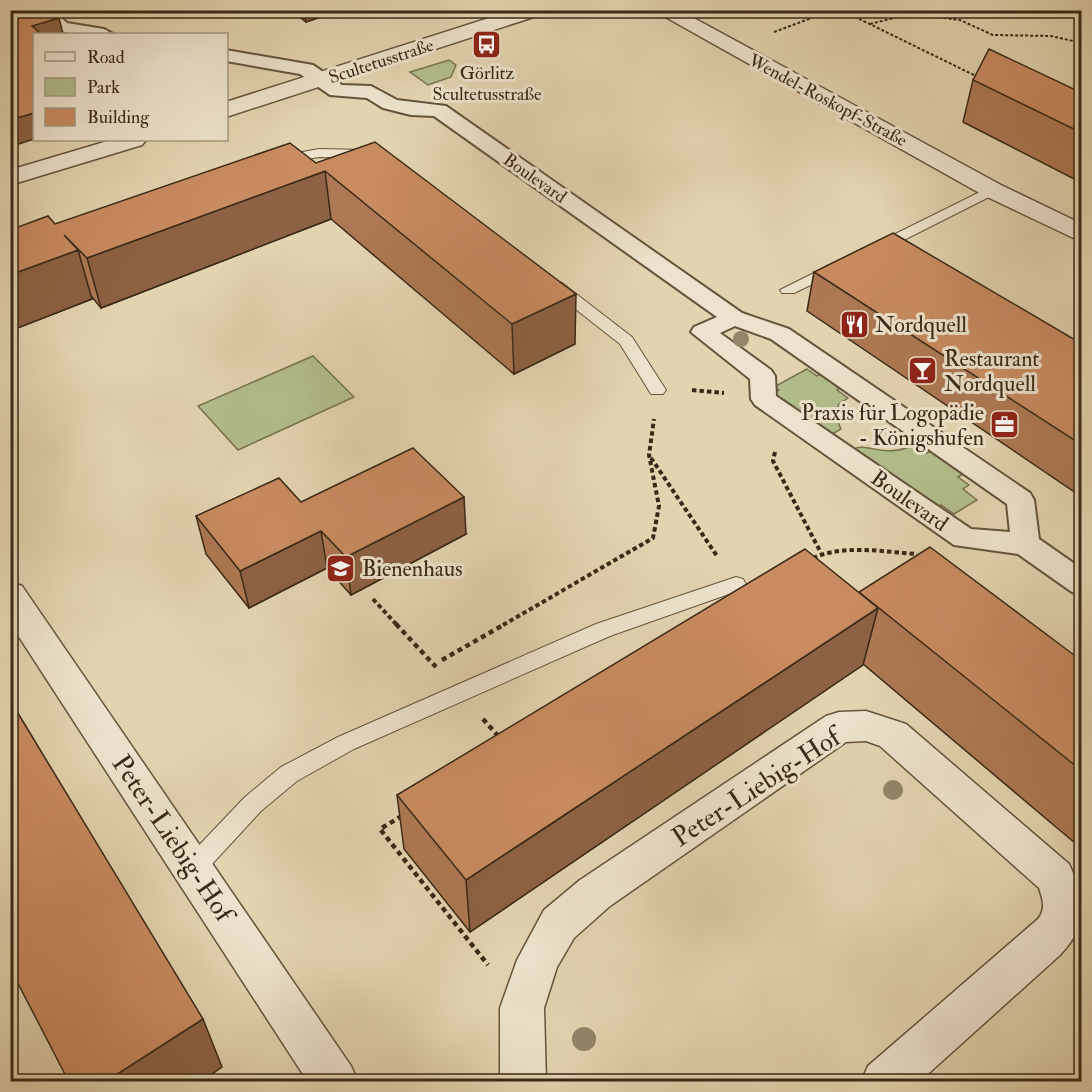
<svg xmlns="http://www.w3.org/2000/svg" width="1092" height="1092" font-family="'IM FELL Double Pica',serif">
<style>
.green{fill:#b2bd8c;stroke:#767351;stroke-width:1.5}
.lines{fill:none;stroke-linecap:round;stroke-linejoin:round}
.service-casing{stroke:#64543c;stroke-width:2}
.pedestrian-casing{stroke:#64543c;stroke-width:4}
.minor-casing{stroke:#64543c;stroke-width:3}
.path-far2{stroke:#392916;stroke-width:2;stroke-dasharray:3 2;stroke-linecap:butt}
.path-far1{stroke:#392916;stroke-width:4;stroke-dasharray:4.5 3;stroke-linecap:butt}
.path{stroke:#392916;stroke-width:4.5;stroke-dasharray:5 4;stroke-linecap:butt}
.service{fill:#ede3cc;fill-rule:evenodd}
.pedestrian{fill:#ede3cc;fill-rule:evenodd}
.minor{fill:#ede3cc;fill-rule:evenodd}
.tree{fill:#938668}
.wall{fill:#ad7853;stroke:#392916;stroke-width:1.5}
.shaded-wall{fill:#8d6143;stroke:#392916;stroke-width:1.5}
.building{fill:#c98b60;stroke:#392916;stroke-width:1.5}
.labels{text-anchor:middle;stroke-width:6;stroke-linejoin:round;paint-order:stroke}
.far-street-label{font-size:18px;fill:#392916;stroke:#ede3cc}
.far-poi-label{font-size:18px;fill:#392916;stroke:#ede3cc}
.poi-label{font-size:22px;fill:#392916;stroke:#ede3cc;text-anchor:start}
.street-label{font-size:22px;fill:#392916;stroke:#ede3cc}
.near-street-label{font-size:27px;fill:#392916;stroke:#ede3cc}
</style>
<rect width="100%" height="100%" fill="#e3d4b0"/>
<filter id="stains"><feTurbulence type="fractalNoise" baseFrequency=".00333" numOctaves="4"/><feColorMatrix values="0 0 0 0 .2 0 0 0 0 .09 0 0 0 0 .02 0 0 0 .5 -.17"/></filter>
<radialGradient id="worn" r=".72"><stop offset=".6" stop-color="#630" stop-opacity="0"/><stop offset="1" stop-color="#630" stop-opacity=".3"/></radialGradient>
<g class="green">
<path d="M449,60l7,5 -5,12 -23,8 -18,-13z"/>
<path d="M313,356l41,41 -116,53 -40,-44z"/>
<path d="M807,369l10,7 5,-3 20,14 -5,3 11,8 -9,6 -4,11 6,14 -10,6 -58,-42 6,-3 -5,-3z"/>
<path d="M915,444l12,9 5,-3 33,23 -7,4 11,8 -6,4 14,11 -23,14 -13,-9 -7,4 -81,-60c15,-7 33,11 62,-5z"/>
</g>
<g class="lines">
<defs>
<g id="service">
<path d="M319,149l50,1 7,4 -7,4 -50,-1 -39,7 -7,-4 7,-4z"/>
<path d="M992,186l5,1 2,3 -2,3 -107,54 -2,4h-10l-7,-5z"/>
<path d="M836,262l6,2 2,3 -2,3 -48,23h-12l-2,-3z"/>
<path d="M556,281l6,2 70,54 34,53 -3,4h-12l-31,-50 -70,-55 -2,-3z"/>
<path d="M736,577l7,2 3,5 -3,5 -133,47 -256,113 -57,32 -36,30 -60,65 -8,3 -8,-3 -4,-8 4,-8 60,-63 36,-30 57,-30 258,-113z"/>
</g>
<g id="pedestrian">
<path d="M34,10h19l14,13 37,6 9,5c-31,3 -59,3 -79,-24z"/>
<path d="M226,50l87,15 29,20 29,1 26,14 49,6 296,207 47,16 241,164 4,7 5,39 43,30v26l-10,-3 -54,-38 -64,-9 -199,-140 -4,-6 -1,-20 -59,-47 3,-5 23,-10 -283,-201 -23,-1 -28,-7 -16,-10 -37,-3 -30,-21 -74,-13zM735,326l36,13 236,165 3,28 -39,-3 -195,-133 -1,-20 -4,-6 -51,-37z"/>
</g>
<g id="minor">
<path d="M514,10h32l-3,4 -317,103v-15z"/>
<path d="M653,10h26l322,175 81,39v18l-99,-47z"/>
<path d="M111,140h35l-4,5 -132,40v-15z"/>
<path d="M10,582l12,4 329,480 7,16h-50l-298,-459z"/>
<path d="M866,711l40,13 163,140c17,36 20,61 -9,91l-141,127h-58l7,-16 170,-147c8,-10 5,-19 1,-31l-159,-142 -14,-5 -20,1 -236,164 -36,32 -17,29 -13,41 2,74h-46v-74l17,-48 27,-50 36,-30 246,-164 13,-4z"/>
</g>
</defs>
<use href="#service" class="service-casing"/>
<use href="#pedestrian" class="pedestrian-casing"/>
<use href="#minor" class="minor-casing"/>
<g class="path-far2">
<path d="M841,10l137,67"/>
<path d="M870,24l40,-10 50,6 33,15 58,1 31,7"/>
<path d="M774,32l59,-22"/>
</g>
<g class="path-far1">
<path d="M692,390l32,3"/>
<path d="M775,452l-2,9 48,92"/>
<path d="M651,458l66,98"/>
<path d="M813,558c32,-14 70,-6 104,-4"/>
<path d="M373,599l24,26"/>
<path d="M503,625l150,-87 6,-32 -10,-51 5,-36"/>
</g>
<g class="path">
<path d="M396,624l40,43"/>
<path d="M442,660l63,-36"/>
<path d="M483,719l17,19"/>
<path d="M402,816l-22,13 108,136"/>
</g>
<use href="#service" class="service"/>
<use href="#pedestrian" class="pedestrian"/>
<use href="#minor" class="minor"/>
</g>
<g class="tree">
<circle cx="741" cy="339" r="8"/>
<circle cx="893" cy="790" r="10"/>
<circle cx="584" cy="1039" r="12"/>
</g>
<g class="wall">
<path d="M290,10h52l-36,12z"/>
<path d="M973,80l109,13v90l-119,-61z"/>
<path d="M316,163l259,181 -61,30 -183,-155 -230,89 -9,-11v2l-82,32v-101l45,-6z"/>
<path d="M814,272l268,72v153l-275,-186z"/>
<path d="M301,502l165,32 -115,61 -24,-27 -78,40 -43,-54 -10,-38z"/>
<path d="M859,593l223,68v188l-219,-185 -393,268 -66,-83 -7,-54z"/>
</g>
<g class="shaded-wall">
<path d="M304,10h38l-36,12z"/>
<path d="M59,18l4,16h-29l-2,-8z"/>
<path d="M34,113v26l-24,8v-27z"/>
<path d="M325,171l6,48 -230,89 -14,-50z"/>
<path d="M78,250l14,49 -82,32v-56z"/>
<path d="M576,294l-1,50 -61,30 -2,-50z"/>
<path d="M464,497l2,37 -115,61 -5,-38z"/>
<path d="M321,531l6,37 -78,40 -9,-37z"/>
<path d="M878,608l-15,57 -393,267 -4,-52z"/>
<path d="M203,1019l19,48 -21,15h-96z"/>
</g>
<g class="building">
<path d="M10,10h40l9,8 -27,8 9,8h-7v79l-24,7z"/>
<path d="M989,49l93,44v40l-109,-53z"/>
<path d="M375,142l201,152 -64,30 -187,-153 -238,87 -23,-23 14,15 -68,25v-45l38,-14 7,8 235,-81 26,20z"/>
<path d="M893,233l189,111v101l-268,-173z"/>
<path d="M413,448l51,49 -118,60 -25,-26 -81,40 -44,-55 83,-38 22,24z"/>
<path d="M930,547l152,114v110l-223,-179z"/>
<path d="M805,549l73,59 -412,272 -69,-85z"/>
<path d="M10,700l193,319 -98,63h-36l-59,-114z"/>
</g>
<defs>
<symbol id="bus-square" viewBox="-11 -11 22 22"><rect x="-9" y="-9" width="18" height="18" rx="4" fill="#8f2418" stroke="#ede3cc"/><path d="M-5-6H5V4H4V6H2V4H-2V6H-4V4H-5ZM-3.5-4V0h7V-4ZM-3.5 1.2v1.5H-2V1.2ZM2 1.2v1.5H3.5V1.2Z" fill="#fff"/></symbol>
<symbol id="restaurant-square" viewBox="-11 -11 22 22"><rect x="-9" y="-9" width="18" height="18" rx="4" fill="#8f2418" stroke="#ede3cc"/><path d="M-5-6h1v4h1v-4h1v4h1v-4h1v5L-1.5 .5V6h-2V.5L-5-1ZM5-6V6H3V1.5H1.5Q1.5-4 5-6Z" fill="#fff"/></symbol>
<symbol id="bar-square" viewBox="-11 -11 22 22"><rect x="-9" y="-9" width="18" height="18" rx="4" fill="#8f2418" stroke="#ede3cc"/><path d="M-6-5H6L.8 .8V4.5H3.5V6h-7V4.5H-.8V.8Z" fill="#fff"/></symbol>
<symbol id="office-square" viewBox="-11 -11 22 22"><rect x="-9" y="-9" width="18" height="18" rx="4" fill="#8f2418" stroke="#ede3cc"/><path d="M-6-3h4V-5.5h4V-3h4V5H-6ZM-1-4.5V-3h2v-1.5ZM-6 0V1H6V0Z" fill="#fff"/></symbol>
<symbol id="school-square" viewBox="-11 -11 22 22"><rect x="-9" y="-9" width="18" height="18" rx="4" fill="#8f2418" stroke="#ede3cc"/><path d="M0-5L7-2L0 1L-7-2ZM-4 1L0 2.5L4 1V4Q0 6-4 4Z" fill="#fff"/></symbol>
</defs>
<g fill-rule="evenodd">
<use href="#bus-square" x="470" y="28" width="33" height="33"/>
<use href="#restaurant-square" x="838" y="308" width="33" height="33"/>
<use href="#bar-square" x="906" y="354" width="33" height="33"/>
<use href="#office-square" x="988" y="408" width="33" height="33"/>
<use href="#school-square" x="324" y="552" width="33" height="33"/>
</g>
<g class="labels">
<g class="far-street-label">
<text transform="translate(381 61) rotate(-18)" y="6">Scultetusstraße</text>
<text transform="translate(828 100) rotate(28)" y="6">Wendel-Roskopf-Straße</text>
<text transform="translate(535 178) rotate(35)" y="6">Boulevard</text>
</g>
<g class="far-poi-label">
<text x="487" y="79">Görlitz<tspan x="487" dy="21">Scultetusstraße</tspan></text>
</g>
<g class="poi-label">
<text x="875" y="332">Nordquell</text>
<text x="944" y="366">Restaurant<tspan x="944" dy="25">Nordquell</tspan></text>
<text x="984" y="420" text-anchor="end">Praxis für Logopädie<tspan x="984" dy="25">- Königshufen</tspan></text>
<text x="362" y="576">Bienenhaus</text>
</g>
<g class="street-label">
<text transform="translate(910 500) rotate(35)" y="8">Boulevard</text>
</g>
<g class="near-street-label">
<text transform="translate(756 787) rotate(-33)" y="9">Peter-Liebig-Hof</text>
<text transform="translate(173 838) rotate(56)" y="9">Peter-Liebig-Hof</text>
</g>
</g>
<rect width="1092" height="1092" fill="none" stroke="#e3d4b0" stroke-width="36"/>
<rect x="12" y="12" width="1068" height="1068" fill="none" stroke="#392916" stroke-width="3"/>
<rect x="18" y="18" width="1056" height="1056" fill="none" stroke="#392916" stroke-width="1.5"/>
<rect x="33" y="33" width="195" height="108" fill="#ede3cc" stroke="#a59983" stroke-width="1.5"/>
<rect x="45" y="52" width="30" height="9" fill="#ede3cc" stroke="#a59983" stroke-width="1.5"/>
<text x="87" y="63" font-size="18" fill="#392916">Road</text>
<rect x="45" y="78" width="30" height="18" fill="#b2bd8c" stroke="#a59983" stroke-width="1.5"/>
<text x="87" y="93" font-size="18" fill="#392916">Park</text>
<rect x="45" y="108" width="30" height="18" fill="#c98b60" stroke="#a59983" stroke-width="1.5"/>
<text x="87" y="123" font-size="18" fill="#392916">Building</text>
<rect width="100%" height="100%" filter="url(#stains)"/>
<rect width="100%" height="100%" fill="url(#worn)"/>
</svg>
